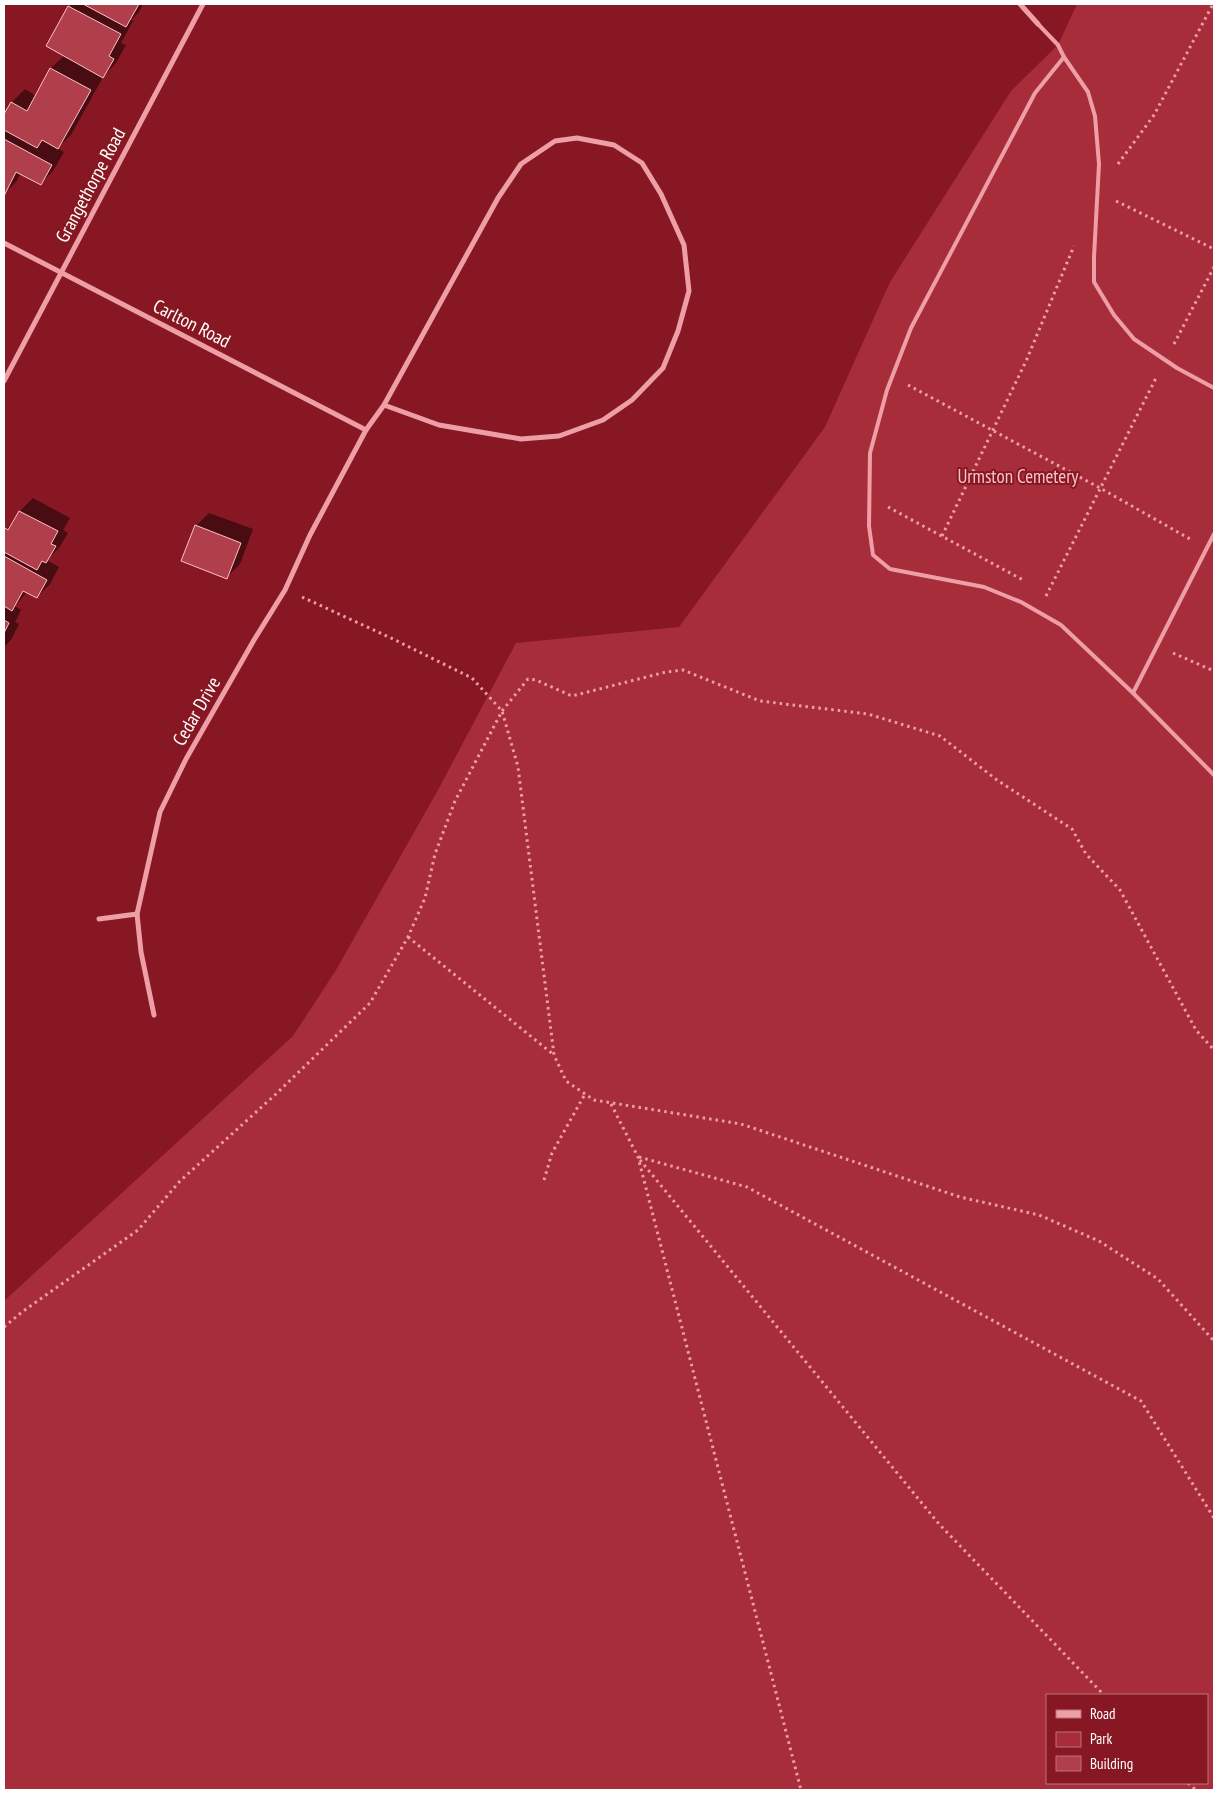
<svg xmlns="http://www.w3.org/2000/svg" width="1218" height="1794" font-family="'PT Sans Narrow',sans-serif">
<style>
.green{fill:#a82d3a;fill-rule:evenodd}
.shadow{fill:#0007}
.building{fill:#b13f4b;stroke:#fac3c9}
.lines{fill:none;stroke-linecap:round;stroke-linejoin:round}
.path{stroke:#ee9ea6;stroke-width:3;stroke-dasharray:2.5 4;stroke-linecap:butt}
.lane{stroke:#ee9ea6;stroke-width:4}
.street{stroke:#ee9ea6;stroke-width:5}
.labels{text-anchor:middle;stroke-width:4;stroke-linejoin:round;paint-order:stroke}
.street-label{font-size:19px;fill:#fff;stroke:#871722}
.park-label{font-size:19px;fill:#fac3c9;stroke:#871722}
</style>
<rect width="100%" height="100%" fill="#871722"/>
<path class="green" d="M1077,4h137v1786h-1210v-489l289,-265 43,-66 102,-180 78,-147 163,-16 146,-200 65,-145 121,-191 47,-46zM1047,1695h160v88h-160z"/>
<g class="shadow">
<path d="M72,4h71l-4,8 -8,8 2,1 -12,22 5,2 -10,18 -13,14 -32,58 -14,13 7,4 -11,19 -13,13 -19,-11 -5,9 -12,12v-63l2,-2 -2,-1v-11l8,-15 13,-13 11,7 15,-28 14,-13 -18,-9z"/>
<path d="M33,498l37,20 -7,12 5,3 -9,15 -12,12 12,7 -9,17 -13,13 -10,-5 -12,14 6,4 -6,12 4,2 -8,16 -7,7v-114l16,-22z"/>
<path d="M209,513l44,16 -13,35 -13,13 -31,-51z"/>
</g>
<g class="building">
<path d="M83,4h56l-13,23z"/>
<path d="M68,6l53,28 -12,22 5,3 -11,19 -57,-32z"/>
<path d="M50,68l41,22 -33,59 -16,-9 -5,8 -33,-18v-16l7,-12 16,9z"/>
<path d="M4,139l48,26 -11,20 -25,-13 -12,24z"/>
<path d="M19,511l39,20 -7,13 5,2 -10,17 -4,-2 -5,9 -33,-18v-21l1,-3 3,2z"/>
<path d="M195,525l46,18 -14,36 -46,-18z"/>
<path d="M4,556l43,24 -10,18 -14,-7 -11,20 -8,-5z"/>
<path d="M4,620l5,3 -5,10z"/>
</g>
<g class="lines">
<g class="path">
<path d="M1118,164l36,-49 59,-111"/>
<path d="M1116,201l98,48"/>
<path d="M1174,344l40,-77"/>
<path d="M908,385l192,103 90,51"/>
<path d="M888,507l135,73"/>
<path d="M942,536l85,-177 47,-113"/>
<path d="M1046,596l111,-220"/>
<path d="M302,597l89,41 81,40 30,33 16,56 36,288 12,26 28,19 147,24 219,73 79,18 60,26 59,38 56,62"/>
<path d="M1173,653l41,18"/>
<path d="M408,937l146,118"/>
<path d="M611,1104l27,53 163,633"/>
<path d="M639,1157l108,30 394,214 73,117"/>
<path d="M640,1160l299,364 165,171"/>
<path d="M544,1180l8,-27 33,-59"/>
<path d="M4,1327l18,-15 116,-82 42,-49 96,-87 94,-91 38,-66 17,-39 10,-44 20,-53 47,-90 26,-32 8,1 36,16 94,-24 17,-2 77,31 108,13 72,22 57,44 75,49 14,25 34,36 76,140 18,20"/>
<path d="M1188,1783l8,7"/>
</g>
<g class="lane">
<path d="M1038,24l20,21 6,12 24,35 7,24 4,48 -5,93v25l20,33 20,24 43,29 37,20"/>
<path d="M1064,57l-29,36 -124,235 -24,62 -17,63 -1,73 4,29 17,14 94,18 37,15 40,23 72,68 81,82"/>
<path d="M1133,693l81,-159"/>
</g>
<g class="street">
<path d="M1020,4l18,20"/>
<path d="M4,243l362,187"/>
<path d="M4,381l199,-377"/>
<path d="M99,919l38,-5"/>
<path d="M154,1015l-13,-63 -4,-38 23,-102 26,-53 68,-119 31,-50 25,-55 56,-105 18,-25 114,-207 23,-34 34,-23 22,-3 37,7 28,18 19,31 23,51 5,46 -11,40 -15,37 -31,32 -29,20 -44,16 -38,3 -82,-14 -55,-20"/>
</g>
</g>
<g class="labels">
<g class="street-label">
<text transform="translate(90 185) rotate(-62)" y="7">Grangethorpe Road</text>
<text transform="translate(192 323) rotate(27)" y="7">Carlton Road</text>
<text transform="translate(196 711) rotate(-60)" y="7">Cedar Drive</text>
</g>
<g class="park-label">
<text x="1018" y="483">Urmston Cemetery</text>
</g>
</g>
<rect width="1218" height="1794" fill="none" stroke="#ffffff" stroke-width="10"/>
<rect x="1046" y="1694" width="162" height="90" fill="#871722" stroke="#b7747a"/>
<rect x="1056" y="1710" width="25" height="8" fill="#ee9ea6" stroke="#b7747a"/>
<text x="1090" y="1719" font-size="15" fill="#ffffff">Road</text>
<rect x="1056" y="1732" width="25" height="15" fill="#a82d3a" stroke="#b7747a"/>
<text x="1090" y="1744" font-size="15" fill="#ffffff">Park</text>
<rect x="1056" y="1756" width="25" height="15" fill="#b13f4b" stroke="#b7747a"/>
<text x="1090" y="1769" font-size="15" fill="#ffffff">Building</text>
</svg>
